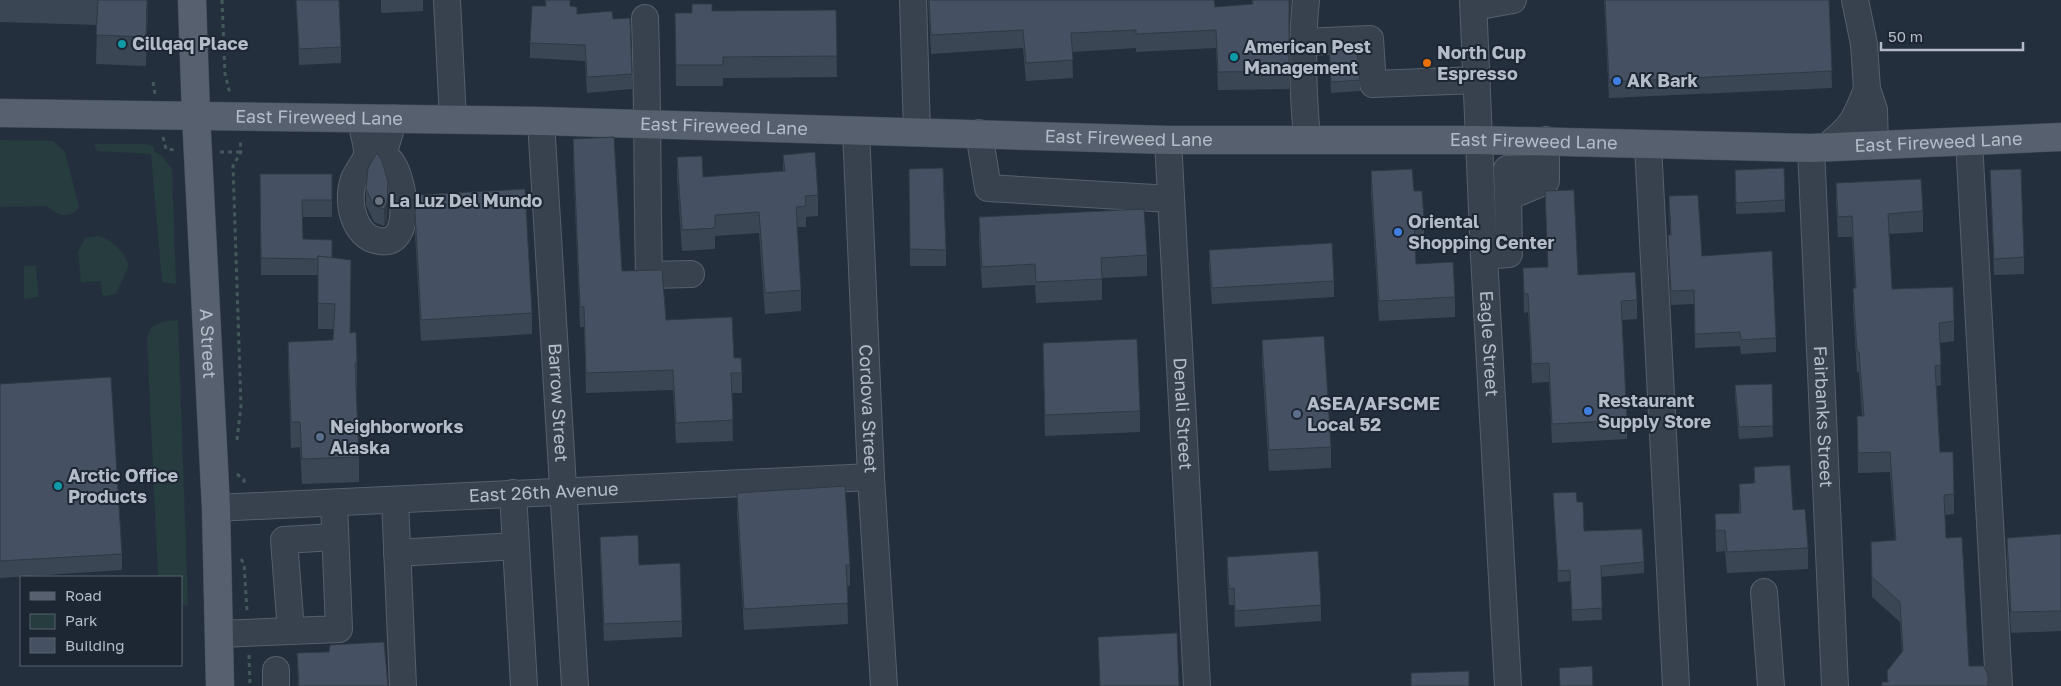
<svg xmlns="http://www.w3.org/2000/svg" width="2061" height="686" font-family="'Golos Text',sans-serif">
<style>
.green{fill:#263c3f}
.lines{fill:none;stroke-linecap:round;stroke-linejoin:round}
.minor-casing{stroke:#565f6c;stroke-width:28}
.major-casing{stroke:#414a57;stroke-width:29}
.path{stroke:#44595c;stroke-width:3;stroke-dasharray:4 4;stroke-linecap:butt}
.minor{stroke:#38414e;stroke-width:26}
.major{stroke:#56606e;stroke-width:28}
.wall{fill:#3b4654}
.shaded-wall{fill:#303945}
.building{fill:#455162;stroke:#303945}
.culture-dot{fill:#0f9aa8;stroke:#1d2633;stroke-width:2}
.food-dot{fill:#e8710a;stroke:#1d2633;stroke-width:2}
.shop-dot{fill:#3f7fe0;stroke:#1d2633;stroke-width:2}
.worship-dot{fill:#6b7280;stroke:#1d2633;stroke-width:2}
.service-dot{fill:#5c6f8a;stroke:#1d2633;stroke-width:2}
.labels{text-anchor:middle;stroke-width:4;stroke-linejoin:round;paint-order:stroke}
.poi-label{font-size:18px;font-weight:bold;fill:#b4bcc9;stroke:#1d2633;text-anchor:start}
.street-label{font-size:18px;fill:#b4bcc9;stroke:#1d2633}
</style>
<rect width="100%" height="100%" fill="#242f3e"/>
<g class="green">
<path d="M0,140l53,1 12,11 14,55 -4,5 -7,3h-7l-15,-9 -46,1z"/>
<path d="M94,144h52l8,3v4l8,5 10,13 4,115 -14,-2 -11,-128 -54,-3z"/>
<path d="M98,236c15,4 25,15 31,29l-13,29 -12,2 -2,-3 -1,-12 -20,1 -3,-30 7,-14z"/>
<path d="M24,266h12l3,31 -15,2z"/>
<path d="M178,320l10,285h-7v-28l-23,-1 -11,-237 4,-12 13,-6z"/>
</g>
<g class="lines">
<defs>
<g id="minor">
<path d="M447,0l6,119"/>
<path d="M913,0l4,132"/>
<path d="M1306,0c-5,46 -3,93 1,138"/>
<path id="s1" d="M1473,0l11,256 24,430"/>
<path d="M1855,0l9,44 3,45"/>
<path d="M1474,7l39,-7"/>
<path d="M645,18c3,86 2,171 4,257l42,-1"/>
<path d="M1303,42l67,-3 3,45 104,-4"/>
<path d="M360,118c2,9 8,29 7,37 -2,8 -10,16 -13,24 -8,22 -1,58 25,62 36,6 25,-61 13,-78 -2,-3 -6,-6 -9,-8l11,-37"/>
<path id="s2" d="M541,121l34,565"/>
<path id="s3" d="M856,130l15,347 13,209"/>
<path d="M979,133l9,55 183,11"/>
<path id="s4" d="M1168,140l29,546"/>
<path d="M1969,141l30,545"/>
<path d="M1648,145l28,541"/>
<path d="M1826,147c26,-20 29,-27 41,-58l7,21 1,35"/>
<path id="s5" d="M1811,148l24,538"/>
<path d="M1508,197l-1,-28 39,-1"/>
<path d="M1484,256l25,-2 -1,-57 38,-16v-41"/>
<path d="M513,493l11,193"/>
<path d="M395,500l8,186"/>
<path id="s6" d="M216,508l655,-31"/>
<path d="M397,553l119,-7"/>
<path d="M1764,592l7,94"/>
<path d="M291,631l-7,-91 51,-3"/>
<path d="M219,634l120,-5 -5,-126"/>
<path d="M276,670v16"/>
</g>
<g id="major">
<path id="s7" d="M192,0l4,115 20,393 4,178"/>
<path id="s8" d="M0,113l541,8 627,19h311l332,8 250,-11"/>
</g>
</defs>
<use href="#minor" class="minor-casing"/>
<use href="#major" class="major-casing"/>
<g class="path">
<path d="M222,0l3,74 5,20"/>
<path d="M153,82l2,12"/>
<path d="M163,137l3,12 11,1"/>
<path d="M220,152h21"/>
<path d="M237,440l4,-34 -8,-240 8,-14 -1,-13"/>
<path d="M237,474l7,6v5"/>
<path d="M241,559l3,5 3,47"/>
<path d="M249,655l1,31"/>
</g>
<use href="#minor" class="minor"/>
<use href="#major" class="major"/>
</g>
<g class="wall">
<path d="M0,0h148l-2,66 -50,-2 1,-39 -97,-3z"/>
<path d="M296,0h43l2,47v16l-42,2z"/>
<path d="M381,0h42v11l-42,2z"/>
<path d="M545,0h25v6l7,8 36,5 19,55v15l-45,4 -2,-32 -55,-3v-15l15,-37z"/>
<path d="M928,0h286l1,7 37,-3v-4h40l-3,16v73l-71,1 -2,-42 -80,4v-4l-64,4 1,26 -47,3 -3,-33 -92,6z"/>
<path d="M1604,0h225l3,88 -223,10z"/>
<path d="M836,10l1,67 -114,1v8h-47l-1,-73h17l20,-2z"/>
<path d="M1329,45l31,35v11l-29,2z"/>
<path d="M573,139l49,132 44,49 68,38 8,15v20h-10l1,48 -57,2 -3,-53 -87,3 -2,-66h-4l-7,-168z"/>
<path d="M377,153l10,67 -3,6 -10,-4 -8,-17v-16z"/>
<path d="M783,155l35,40v21l-12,1v10h-9l4,63v21l-36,3 -6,-81 -44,3v13l-33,2 -5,-73v-21l26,20 80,-6z"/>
<path d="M909,169l37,81v16h-36z"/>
<path d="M1735,170l50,30v12l-49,2z"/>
<path d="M1990,170l34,87v17l-30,1z"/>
<path d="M1371,171l43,20 10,28v20h-9l1,25 39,33v20l-76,4 -8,-130z"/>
<path d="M260,174h72v43h-30l1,22 29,19 19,27 -1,48 7,30v25h-1l3,69v25l-57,2 -2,-37 -9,1 -3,-81v-25l45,-2 1,-11h-16v-54h-57z"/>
<path d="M1836,183l87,28v21l-34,2 3,55 62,32v20l-14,2 1,42 -4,1 3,66 14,42v20l-9,1 1,23 16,-1 -75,145v-11l15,-19 -2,-30 -28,-25 -1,-55 24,-2 -5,-68 -32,1 -1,-57h5l-3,-44h-2l-4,-64v-20h2l-3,-51h-14l-2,-34z"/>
<path d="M1545,191l33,84 59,25v19l-15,1 5,100v19l-75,4 -3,-61 -17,1 -4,-71 -4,1 -1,-45 25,-1z"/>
<path d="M1669,196l33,60 74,82v14l-35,2 -1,-8 -45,2 -1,-44 -23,1 -3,-56v-14h2z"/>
<path d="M415,212l117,101v21l-111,7 -6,-108z"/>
<path d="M979,217l168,38v21l-45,2v22l-66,3 -1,-18 -53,3 -3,-50z"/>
<path d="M1209,250l125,31v16l-122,7 -3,-38z"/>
<path d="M1262,340l69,107v21l-62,3 -7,-110z"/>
<path d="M1043,343l97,68v21l-95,4 -2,-72z"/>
<path d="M0,384l122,170v16l-122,8z"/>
<path d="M1772,384l1,53 -34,2 -4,-42v-12z"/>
<path d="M1754,467l39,43 15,38v21l-81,4 -2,-22 -9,1 -1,-38 24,-1v-29l15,-1z"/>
<path d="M737,493l113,72v21h-3l1,38 -104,6 -7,-116z"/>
<path d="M1553,493l24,9 7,29 60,31v11l-43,4 1,43 -30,1 -2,-40 -12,1z"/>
<path d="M2061,534v97l-50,2 -4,-74v-21z"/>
<path d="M600,537l39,28 43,56v16l-78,4 -4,-87z"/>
<path d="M1227,557l94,48v16l-86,6 -1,-22h-5l-2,-31z"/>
<path d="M1098,637l81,49h-79z"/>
<path d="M329,652l59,34h-90l-1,-33z"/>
</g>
<g class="shaded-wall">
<path d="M147,0h1l-2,66v-29z"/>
<path d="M1289,0h3l-3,16v73z"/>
<path d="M388,199l-1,21 -3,6v-17z"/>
</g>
<g class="building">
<path d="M98,0h49l-1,37 -50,-2z"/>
<path d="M296,0h43l2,47 -42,2z"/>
<path d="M546,0h24v6l7,1v7l35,-3 1,8 17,-1 2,56 -45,3 -2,-32 -55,-2 2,-37h14z"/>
<path d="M929,0h285l1,7 38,-3v-4h36v71l-71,1 -2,-42 -80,4v-4l-65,3 2,27 -47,3 -3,-33 -92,5z"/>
<path d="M1605,0h224l3,71 -223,11z"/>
<path d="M692,4h20v7l124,-1 1,46 -114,1v8h-47l-1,-52h17z"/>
<path d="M1356,43l4,37 -29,2 -2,-37z"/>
<path d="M614,137l8,134 40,-1 4,50 66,-3 2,41h7l1,15h-11l2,47 -57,3 -3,-53 -87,3 -2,-66h-4l-7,-168z"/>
<path d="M815,152l3,43 -13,1 1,10 -10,1 5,83 -36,3 -6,-81 -44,3v13l-33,2 -5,-73 25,-1 1,21 82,-6 -2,-16z"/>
<path d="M377,153l5,8 6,21 -1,21 -3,6 -10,-3 -8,-17 2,-21z"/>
<path d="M943,168l3,82 -36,-1 -1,-80z"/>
<path d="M1784,168l1,32 -49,3 -1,-33z"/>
<path d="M1412,169l2,22h8l2,28 -10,1 2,44 37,-2 2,35 -76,4 -8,-130z"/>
<path d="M2021,169l3,88 -30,2 -4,-89z"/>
<path d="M260,174h72v26h-30l1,39 29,1v18l-14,-2v3l-57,-1z"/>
<path d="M1921,179l2,32 -35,3 4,75 61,-2 1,34 -15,2 2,42 -6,1 5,86h13l1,42 -10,1 2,43 16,-1 7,129h15l4,9v11h-106v-4h6l-1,-11 16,-20 -3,-49 -28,-25 -1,-35 25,-2 -6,-88 -32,1 -1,-37h7l-5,-64h-2l-4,-64h3l-4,-72 -14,1 -2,-34z"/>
<path d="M525,189l7,124 -111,7 -6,-108 3,-17z"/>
<path d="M1574,190l4,85 57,-3 2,28 -16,1 6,119 -75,4 -3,-61 -17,1 -4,-70h-4l-1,-26 25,-1 -3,-76z"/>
<path d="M1698,195l4,61 70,-5 4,87 -35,2 -1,-8 -45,2 -1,-44 -23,1 -3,-56h3l-2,-39z"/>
<path d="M1144,209l3,46 -46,3 1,21 -66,3 -1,-18 -53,3 -3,-50z"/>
<path d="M1332,243l2,38 -122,7 -3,-38z"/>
<path d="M318,256l33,4 -1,73 6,-1 1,31h-2l4,94 -57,2 -2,-37h-9l-3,-80 45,-2 2,-36 -17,-1z"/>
<path d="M1324,336l7,111 -62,3 -7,-110z"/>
<path d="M1137,339l3,72 -95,4 -2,-72z"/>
<path d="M111,377l11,177 -122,7v-177z"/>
<path d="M1772,384l1,42 -34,1 -4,-42z"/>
<path d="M1790,465l3,45 12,-1 3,39 -81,4 -2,-22 -9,1 -1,-17 26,-1 -2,-29 16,-1 -1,-16z"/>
<path d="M845,486l5,79h-4l2,38 -104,6 -7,-116z"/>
<path d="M1576,492l1,10h6l1,29 58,-2 2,33 -43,4 1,42 -30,2 -2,-40 -12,1 -5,-78z"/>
<path d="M2061,534v77l-50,1 -4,-74z"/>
<path d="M638,535l1,30 41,-2 2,58 -78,3 -4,-87z"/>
<path d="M1318,551l3,54 -86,6 -1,-23 -5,1 -2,-32z"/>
<path d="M1177,633l2,53h-79l-2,-49z"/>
<path d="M384,642l4,44h-89l-2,-33 32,-1 1,-7z"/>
<path d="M1592,666l1,20h-33l-1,-18z"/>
<path d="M1469,671v15h-58v-13z"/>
</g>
<g class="culture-dot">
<circle cx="122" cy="44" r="5"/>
<circle cx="1234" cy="57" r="5"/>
<circle cx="58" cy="486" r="5"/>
</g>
<circle class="food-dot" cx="1427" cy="63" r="5"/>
<g class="shop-dot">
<circle cx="1617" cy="81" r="5"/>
<circle cx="1398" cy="232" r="5"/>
<circle cx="1588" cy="411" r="5"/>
</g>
<circle class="worship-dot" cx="379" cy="201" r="5"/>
<g class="service-dot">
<circle cx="1297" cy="414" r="5"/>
<circle cx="320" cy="437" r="5"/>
</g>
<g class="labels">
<g class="poi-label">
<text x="132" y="50">Cillqaq Place</text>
<text x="1244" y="53">American Pest<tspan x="1244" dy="21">Management</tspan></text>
<text x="1437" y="59">North Cup<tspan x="1437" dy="21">Espresso</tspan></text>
<text x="1627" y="87">AK Bark</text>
<text x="389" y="207">La Luz Del Mundo</text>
<text x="1408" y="228">Oriental<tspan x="1408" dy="21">Shopping Center</tspan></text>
<text x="1598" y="407">Restaurant<tspan x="1598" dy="21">Supply Store</tspan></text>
<text x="1307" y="410">ASEA/AFSCME<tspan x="1307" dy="21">Local 52</tspan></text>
<text x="330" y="433">Neighborworks<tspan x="330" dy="21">Alaska</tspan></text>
<text x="68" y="482">Arctic Office<tspan x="68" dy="21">Products</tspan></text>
</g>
<g class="street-label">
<text dy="6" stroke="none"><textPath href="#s8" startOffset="319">East Fireweed Lane</textPath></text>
<text dy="6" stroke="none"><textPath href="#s8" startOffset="724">East Fireweed Lane</textPath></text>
<text dy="6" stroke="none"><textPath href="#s8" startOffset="1129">East Fireweed Lane</textPath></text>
<text dy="6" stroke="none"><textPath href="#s8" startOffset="1534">East Fireweed Lane</textPath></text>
<text dy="6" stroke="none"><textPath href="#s8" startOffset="1939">East Fireweed Lane</textPath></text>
<text dy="6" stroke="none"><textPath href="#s7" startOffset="344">A Street</textPath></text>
<text dy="6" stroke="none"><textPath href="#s1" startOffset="344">Eagle Street</textPath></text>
<text dy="6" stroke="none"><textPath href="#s2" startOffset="282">Barrow Street</textPath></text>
<text dy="6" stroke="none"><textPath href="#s3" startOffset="279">Cordova Street</textPath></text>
<text dy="6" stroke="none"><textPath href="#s4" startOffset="274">Denali Street</textPath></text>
<text dy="6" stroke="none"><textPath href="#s5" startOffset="269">Fairbanks Street</textPath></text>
<text dy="6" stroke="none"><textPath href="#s6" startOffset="328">East 26th Avenue</textPath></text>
</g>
</g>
<rect x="20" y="576" width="162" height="90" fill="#1d2633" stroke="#59626f"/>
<rect x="30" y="592" width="25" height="8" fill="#56606e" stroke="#59626f"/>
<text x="65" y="601" font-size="15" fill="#b4bcc9">Road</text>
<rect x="30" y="614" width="25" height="15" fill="#263c3f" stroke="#59626f"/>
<text x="65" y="626" font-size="15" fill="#b4bcc9">Park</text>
<rect x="30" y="638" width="25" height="15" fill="#455162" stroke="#59626f"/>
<text x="65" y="651" font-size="15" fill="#b4bcc9">Building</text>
<path d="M1881 42v8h142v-8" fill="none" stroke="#b4bcc9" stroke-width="2.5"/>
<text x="1888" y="42" font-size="15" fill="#b4bcc9" stroke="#1d2633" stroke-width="4" paint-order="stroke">50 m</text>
</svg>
